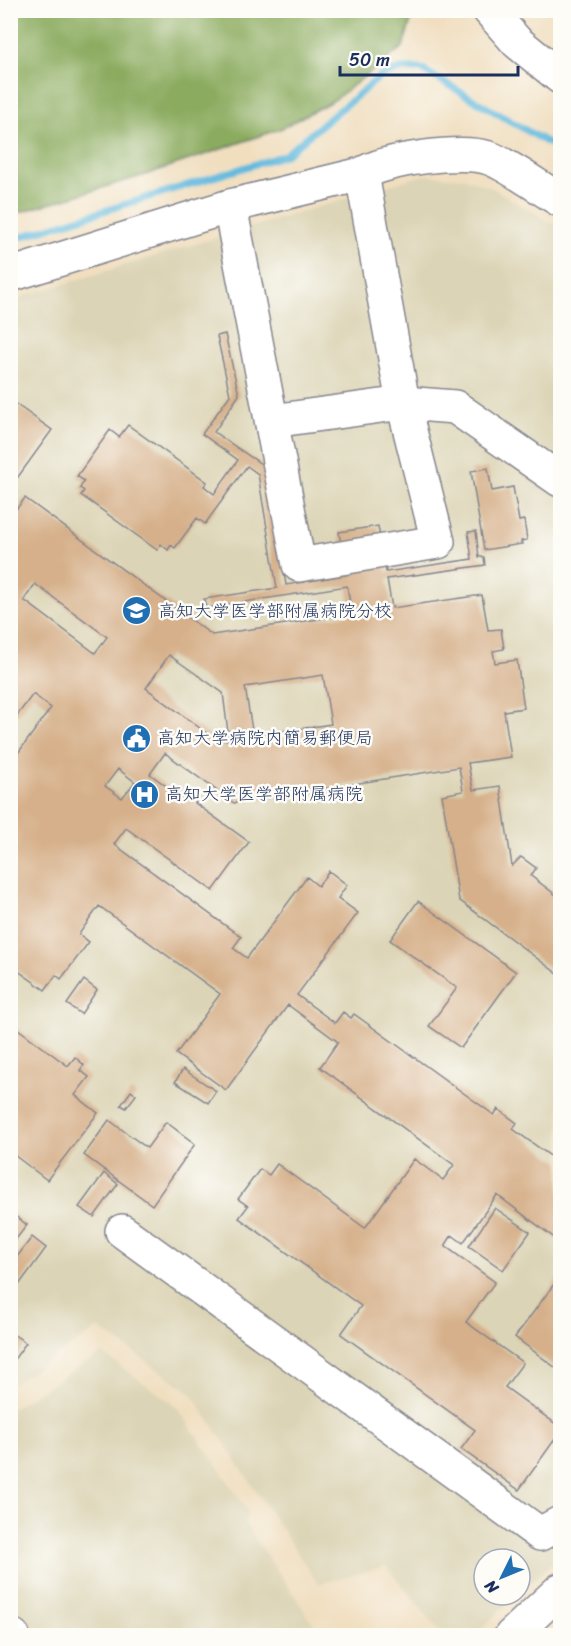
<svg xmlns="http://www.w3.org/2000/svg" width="571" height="1646" font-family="Sriracha,'Klee One',sans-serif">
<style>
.built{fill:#dcd4b6}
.forest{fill:#8bab5f;stroke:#536d5e;stroke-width:1.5}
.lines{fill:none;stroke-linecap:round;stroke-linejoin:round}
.stream{stroke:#60b9dd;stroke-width:7}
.building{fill:#d6b08a;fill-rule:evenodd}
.minor-casing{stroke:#86868e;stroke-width:36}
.minor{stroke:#fff;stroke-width:33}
.labels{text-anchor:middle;stroke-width:5;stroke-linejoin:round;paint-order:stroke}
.poi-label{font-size:18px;fill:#1b2f5e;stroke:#fdfcf7;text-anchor:start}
</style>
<rect width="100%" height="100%" fill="#fdfcf7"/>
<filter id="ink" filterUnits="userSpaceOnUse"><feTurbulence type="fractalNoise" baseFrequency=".0167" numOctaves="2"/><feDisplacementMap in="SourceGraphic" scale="12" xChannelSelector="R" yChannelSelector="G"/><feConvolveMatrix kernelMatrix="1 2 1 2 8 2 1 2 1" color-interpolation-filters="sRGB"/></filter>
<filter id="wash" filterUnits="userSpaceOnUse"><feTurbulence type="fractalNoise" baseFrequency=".008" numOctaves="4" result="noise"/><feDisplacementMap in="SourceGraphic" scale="24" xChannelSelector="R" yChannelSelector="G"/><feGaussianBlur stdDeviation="1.35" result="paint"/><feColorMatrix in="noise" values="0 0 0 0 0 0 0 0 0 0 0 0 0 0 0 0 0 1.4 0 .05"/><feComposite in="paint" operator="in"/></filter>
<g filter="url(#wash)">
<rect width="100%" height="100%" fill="#f0debf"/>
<g class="built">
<path d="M423,175l42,3 27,10 68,40v1328l-40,36v-33h-36v36h33l-42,40h-32l-57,-69 -68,18 -127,-191 -92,-65 -88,57v-1085z"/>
<path d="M102,1353l75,54 71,104 -2,14 75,110 -287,1 -23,-7v-220z"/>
</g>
<path class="forest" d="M11,10h403v1l-11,36 -69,53 -54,29 -138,47 -131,39z"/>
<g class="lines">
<path class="stream" d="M10,240l275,-85 96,-79 19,-7h21l139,81"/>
</g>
<g id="blocks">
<g class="building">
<path d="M225,334l14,61 -25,37 53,36 19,117 60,-10 -7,-43 39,-6 8,46 86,-13 -4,-27 8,-1 3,26h5l1,8 -98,14 5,29 90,-13 6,35 13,-1 3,20 -11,2 2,12 22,-3 7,48 -20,3 7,46 -43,6 5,27 27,-4 12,80 9,-9 15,11 -5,8 29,22v74l-2,2 -99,-74 -17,-105 21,-4 -4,-24 -225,36 -69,-50 -15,21 34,25 6,-8 9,6 -4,6 54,39 -36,49 -87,-63 -12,16 127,93 -8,11 14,10 60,-81 11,9 11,-15 18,14 -9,13 20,15 -61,82 38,28 8,-11 8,6 3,-4 140,101 4,-6 19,14 -4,6 47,34v79l-63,-47 -34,48 -11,-8 -7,11 50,36 -29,40 57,41 -18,24 55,40v5l-41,58 -58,-41 14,-19 -134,-96 20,-28 -122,-88 9,-12 -10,-7 22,-30 9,6 8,-11 88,64 49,-69 29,21 11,-15 -134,-98 18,-25 -50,-37 -62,85 -50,-36 44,-60 -121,-88 -20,28 10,8 -28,37 -5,-4 -11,15 -35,-25v-201l41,-56 -18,-14 -23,31v-208l15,-19 187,137 140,-21 -5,-28 -141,22 -2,-9 73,-11 -19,-114 -11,-8 -42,58 -8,-6 -22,30 -4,-3 -3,5 -7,-6 -4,6 -76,-55 3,-4 -4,-3 4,-7 -7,-5 33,-46 9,7 9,-12 79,57 -3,4 10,8 24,-34 -36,-26 28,-39 -13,-59zM35,584l72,53 -12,16 -71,-53zM169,655l54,38 6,47h-13l-70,-52zM323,675l8,49 -78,12 -8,-49zM118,769l17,13 -13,16 -17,-12z"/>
<path d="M10,400l42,30 -42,58z"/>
<path d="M488,468l4,23 21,-4 6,34 5,-1 3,20 -6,1 1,3 -38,6 -13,-79z"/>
<path d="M418,901l98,71 -55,76 -32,-22 28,-38 -67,-48z"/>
<path d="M84,980l13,10 -16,24 -14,-10z"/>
<path d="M10,1023l58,43 7,-9 9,8 -4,5 9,7 -14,18 23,18 -51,67 -37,-28z"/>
<path d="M183,1069l33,22 -8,12 -33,-21z"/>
<path d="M131,1091l5,4 -10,13 -5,-3z"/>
<path d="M109,1120l38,28 19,-26 29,22 -43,61 -68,-50z"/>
<path d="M104,1173l14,11 -24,33 -15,-10z"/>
<path d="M495,1208l35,24 -27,38 -34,-24z"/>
<path d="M10,1212l17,13 -17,22z"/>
<path d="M32,1237l14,11 -33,45 -3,-2v-25z"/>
<path d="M560,1276v95l-45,-34z"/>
<path d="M10,1332l16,11 -16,22z"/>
</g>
</g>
</g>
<g filter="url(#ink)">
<use href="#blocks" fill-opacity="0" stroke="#86868e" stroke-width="1.5"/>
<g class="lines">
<defs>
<g id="minor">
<path d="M489,10l28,32 43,35"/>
<path d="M230,206l69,359 139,-23 -35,-139 -41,-229"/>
<path d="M10,275l220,-69 132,-32c24,-15 100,-25 127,-16 20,7 52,31 71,42"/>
<path d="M272,421l131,-18 52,4 105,73"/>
<path d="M122,1231l418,303 20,-11"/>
<path d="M10,1635l3,1"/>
<path d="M511,1636l49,-46"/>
</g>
</defs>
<use href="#minor" class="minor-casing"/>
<use href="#minor" class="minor"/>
</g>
</g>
<defs>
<symbol id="school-disc" viewBox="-11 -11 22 22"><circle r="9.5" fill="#1f6fb2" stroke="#fdfcf7"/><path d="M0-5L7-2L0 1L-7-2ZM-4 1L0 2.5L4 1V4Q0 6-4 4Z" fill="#fff"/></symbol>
<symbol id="civic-disc" viewBox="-11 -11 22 22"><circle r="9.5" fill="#1f6fb2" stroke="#fdfcf7"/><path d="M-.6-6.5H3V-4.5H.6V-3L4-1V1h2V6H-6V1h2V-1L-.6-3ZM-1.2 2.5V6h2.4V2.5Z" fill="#fff"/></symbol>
<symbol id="hospital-disc" viewBox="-11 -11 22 22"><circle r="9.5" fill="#1f6fb2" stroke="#fdfcf7"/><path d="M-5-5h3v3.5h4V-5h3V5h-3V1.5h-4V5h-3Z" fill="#fff"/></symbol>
</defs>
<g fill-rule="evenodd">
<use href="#school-disc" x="120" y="594" width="33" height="33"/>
<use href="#civic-disc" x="120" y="722" width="33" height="33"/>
<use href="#hospital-disc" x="128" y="778" width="33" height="33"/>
</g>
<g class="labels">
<g class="poi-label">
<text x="158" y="617">高知大学医学部附属病院分校</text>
<text x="157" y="744">高知大学病院内簡易郵便局</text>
<text x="165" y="800">高知大学医学部附属病院</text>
</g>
</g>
<rect width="571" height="1646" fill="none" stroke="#fdfcf7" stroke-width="36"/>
<g transform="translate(502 1577) rotate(227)"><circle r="28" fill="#fdfcf7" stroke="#a3aaba" stroke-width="1.5"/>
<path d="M0-4.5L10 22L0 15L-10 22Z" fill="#1f6fb2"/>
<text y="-9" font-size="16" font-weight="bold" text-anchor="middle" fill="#1b2f5e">N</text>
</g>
<path d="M340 66v9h178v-9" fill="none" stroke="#1b2f5e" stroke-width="3"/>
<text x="349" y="66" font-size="18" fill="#1b2f5e" stroke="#fdfcf7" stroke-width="4.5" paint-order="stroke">50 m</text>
</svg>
